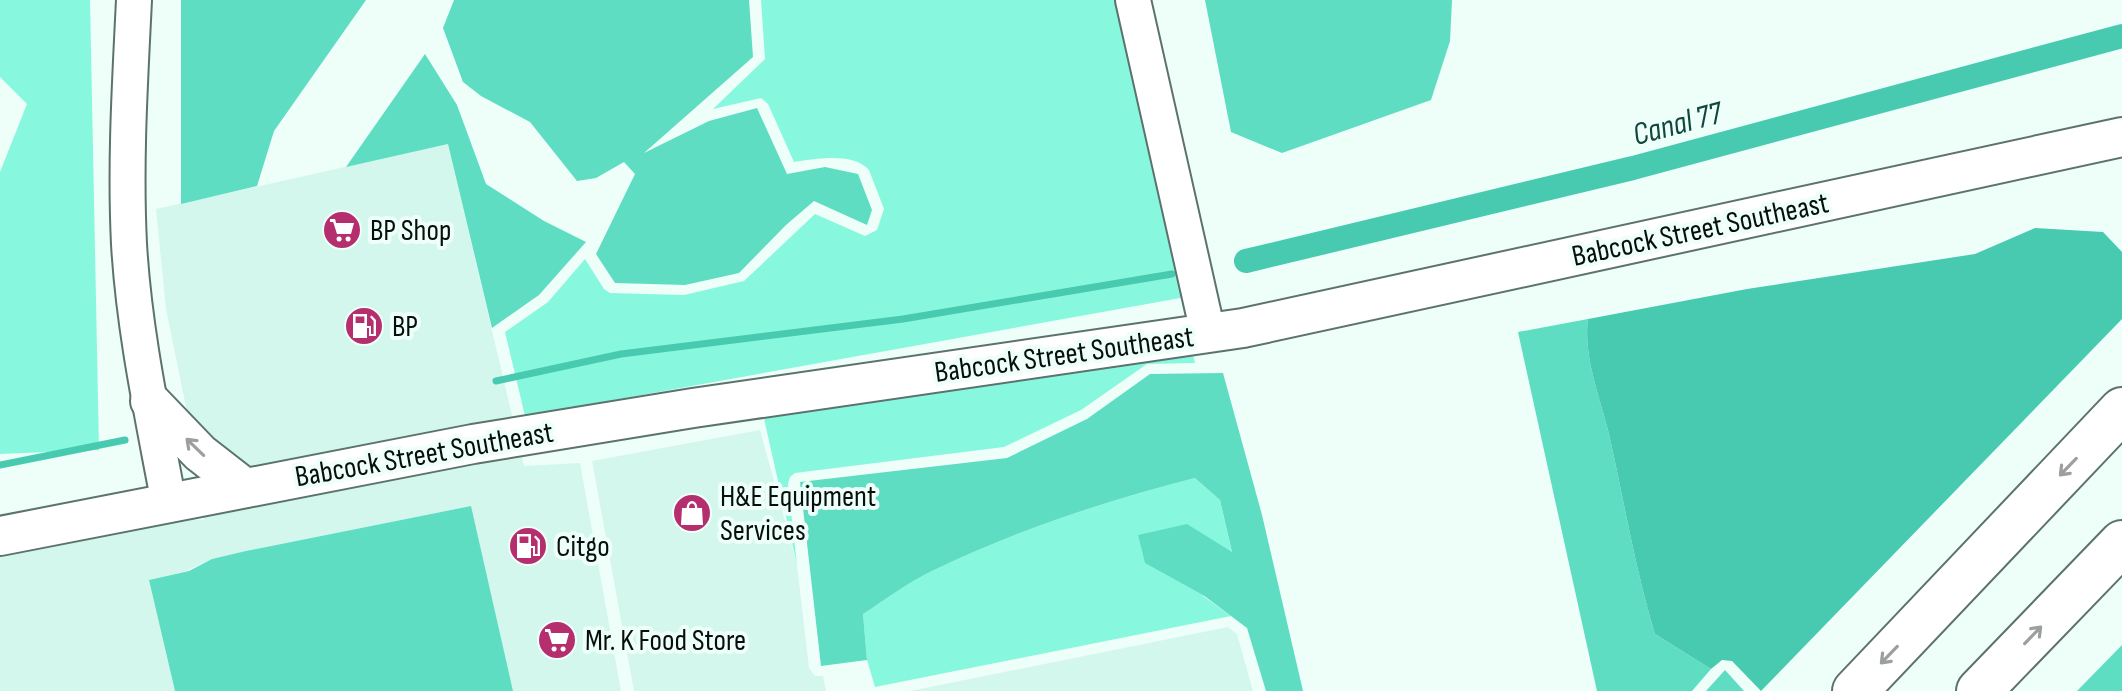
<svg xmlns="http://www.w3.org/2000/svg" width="2122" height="691" font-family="'Sofia Sans Condensed',sans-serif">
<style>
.built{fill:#d3f7ed}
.green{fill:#87f8de}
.forest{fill:#5eddc3}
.water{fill:#48cab1}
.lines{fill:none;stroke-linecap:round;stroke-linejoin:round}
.stream{stroke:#48cab1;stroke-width:7}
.canal{stroke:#48cab1;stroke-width:24}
.tertiary-casing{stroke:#5c736d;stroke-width:38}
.secondary-casing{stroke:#5c736d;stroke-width:42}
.motorway-casing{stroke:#5c736d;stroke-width:48}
.tertiary{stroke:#fff;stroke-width:34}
.secondary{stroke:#fff;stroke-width:38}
.motorway{stroke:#fff;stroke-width:44}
.oneway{stroke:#9b9f9e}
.labels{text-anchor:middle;stroke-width:8;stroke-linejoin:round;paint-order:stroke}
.street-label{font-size:30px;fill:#060f0d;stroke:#eefef9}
.poi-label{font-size:30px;fill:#060f0d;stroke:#eefef9;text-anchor:start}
.water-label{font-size:32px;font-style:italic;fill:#10483e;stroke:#eefef9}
</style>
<rect width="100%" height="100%" fill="#eefef9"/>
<g class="built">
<path d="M448,144l76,322 56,-3 41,228h-108l-43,-185 -258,53 -29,13 -34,8 26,111h-175v-146l174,-27 30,2 -18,-113 -20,-98 -10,-100z"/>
<path d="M760,430l37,135 12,103 6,8h8l3,15h-192l-42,-230z"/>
<path d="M1228,627l9,7 16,57h-343z"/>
</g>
<g class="green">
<path d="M0,0h90l9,450 -99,4v-282l27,-68 -27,-27z"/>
<path d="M761,0h358l67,297 -661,119 -20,-84 43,-30 37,-43 19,30 6,4 74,2 60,-14 71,-67 50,22 12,-6 7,-21 -15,-39c-16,-18 -54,-11 -75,-8l-26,-58 -7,-6 -48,11 52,-50z"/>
<path d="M1191,347l4,16 -48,1 -66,46 -77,37 -209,26 -5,4 -2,7 9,81 -35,-155z"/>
<path d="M1195,478l25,22 12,53 -29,43 28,20 -356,71 -8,-27 -4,-46c22,-14 44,-31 67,-42 84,-41 175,-71 265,-94z"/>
</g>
<g class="forest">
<path d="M181,0h185l-92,131 -17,55 -76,18z"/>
<path d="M454,0h295l4,57 -109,96 65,-32 48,-13 30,66 38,-7 33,7 14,36 -5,15 -53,-24 -28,24 -47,48 -54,12 -70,-2 -19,-29 39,-80 -11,-12 -28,16 -19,3 -47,-59 -49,-26 -18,-14 -20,-54z"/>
<path d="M1205,0h247l-2,41 -19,59 -149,53 -51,-21z"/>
<path d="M425,54l32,51 29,79 58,37 42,21 -47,53 -47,33 -44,-184 -102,23z"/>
<path d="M1588,319c-5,38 12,78 21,115 15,67 26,134 46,200l56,35 -19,22h-95l-79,-359z"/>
<path d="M1223,373l39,142 41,176h-37l-19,-63 -44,-33 -58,-32 -7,-28 49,-11 45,28 -12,-52 -25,-22c-90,23 -181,53 -265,94 -23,11 -45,28 -67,42l4,46 -46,6 -21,-184 207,-24 80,-39 63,-45z"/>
<path d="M471,506l42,185h-338l-26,-111 40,-9 23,-12 34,-8z"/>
<path d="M2122,645v46h-45z"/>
<path d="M1725,670l19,21h-38z"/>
</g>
<path class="water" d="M2035,228l68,4 19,20v67l-361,372 -29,-30 -10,-1 -11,9 -56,-35c-20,-66 -31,-133 -46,-200 -9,-37 -26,-77 -21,-115l159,-30 228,-35z"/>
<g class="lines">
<g class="stream">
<path d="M496,381l125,-27 282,-35 269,-45"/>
<path d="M0,465l125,-25"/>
</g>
<path class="canal" d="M1246,261l387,-93 489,-132"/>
<defs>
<g id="tertiary">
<path d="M134,0c-4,82 -9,162 -5,244 5,87 24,174 40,260"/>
<path d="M1133,0l75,333"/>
</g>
<g id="secondary">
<path d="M150,401l50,52 45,35"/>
<path d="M0,536l473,-92 220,-36 550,-80 879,-191"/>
</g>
<g id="motorway">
<path d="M1855,691l267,-281"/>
<path d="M1979,691l143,-148"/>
</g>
</defs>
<use href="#tertiary" class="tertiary-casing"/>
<use href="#secondary" class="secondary-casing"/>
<use href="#motorway" class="motorway-casing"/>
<use href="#tertiary" class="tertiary"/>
<use href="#secondary" class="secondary"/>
<use href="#motorway" class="motorway"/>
</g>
<defs><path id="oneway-shaft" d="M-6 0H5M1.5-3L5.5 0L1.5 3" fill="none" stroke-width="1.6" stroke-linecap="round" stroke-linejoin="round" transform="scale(2)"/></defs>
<g class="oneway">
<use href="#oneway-shaft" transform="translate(195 447) rotate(-136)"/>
<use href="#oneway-shaft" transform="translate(2068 467) rotate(134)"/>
<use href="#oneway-shaft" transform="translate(2033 635) rotate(-46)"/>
<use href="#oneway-shaft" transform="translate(1889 655) rotate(134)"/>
</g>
<defs>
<symbol id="supermarket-disc" viewBox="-11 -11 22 22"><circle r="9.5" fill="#b52e6e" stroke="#eefef9"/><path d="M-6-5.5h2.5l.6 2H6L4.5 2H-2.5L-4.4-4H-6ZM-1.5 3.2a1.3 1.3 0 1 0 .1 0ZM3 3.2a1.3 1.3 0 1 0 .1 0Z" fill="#fff"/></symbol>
<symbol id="fuel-disc" viewBox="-11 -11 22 22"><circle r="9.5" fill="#b52e6e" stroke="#eefef9"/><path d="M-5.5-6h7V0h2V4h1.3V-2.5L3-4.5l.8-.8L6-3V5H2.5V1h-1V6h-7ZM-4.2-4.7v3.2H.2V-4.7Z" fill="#fff"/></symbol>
<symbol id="shop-disc" viewBox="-11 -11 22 22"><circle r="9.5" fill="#b52e6e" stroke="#eefef9"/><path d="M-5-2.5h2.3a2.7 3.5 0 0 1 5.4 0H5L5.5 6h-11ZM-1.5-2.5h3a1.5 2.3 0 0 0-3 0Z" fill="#fff"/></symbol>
</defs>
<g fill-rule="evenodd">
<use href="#supermarket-disc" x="320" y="208" width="44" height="44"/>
<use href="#fuel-disc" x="342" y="304" width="44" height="44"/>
<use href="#shop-disc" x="670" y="491" width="44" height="44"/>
<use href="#fuel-disc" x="506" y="524" width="44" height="44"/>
<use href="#supermarket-disc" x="535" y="618" width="44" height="44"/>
</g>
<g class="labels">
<g class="street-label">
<text transform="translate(1700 229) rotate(-12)" y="10">Babcock Street Southeast</text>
<text transform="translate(1064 354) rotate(-8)" y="10">Babcock Street Southeast</text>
<text transform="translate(424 454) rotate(-10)" y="10">Babcock Street Southeast</text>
</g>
<g class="poi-label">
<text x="370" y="240">BP Shop</text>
<text x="392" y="336">BP</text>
<text x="720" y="506">H&amp;E Equipment<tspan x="720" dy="34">Services</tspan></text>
<text x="556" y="556">Citgo</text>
<text x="585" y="650">Mr. K Food Store</text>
</g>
<g class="water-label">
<text transform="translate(1677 123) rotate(-15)" y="11">Canal 77</text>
</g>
</g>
</svg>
